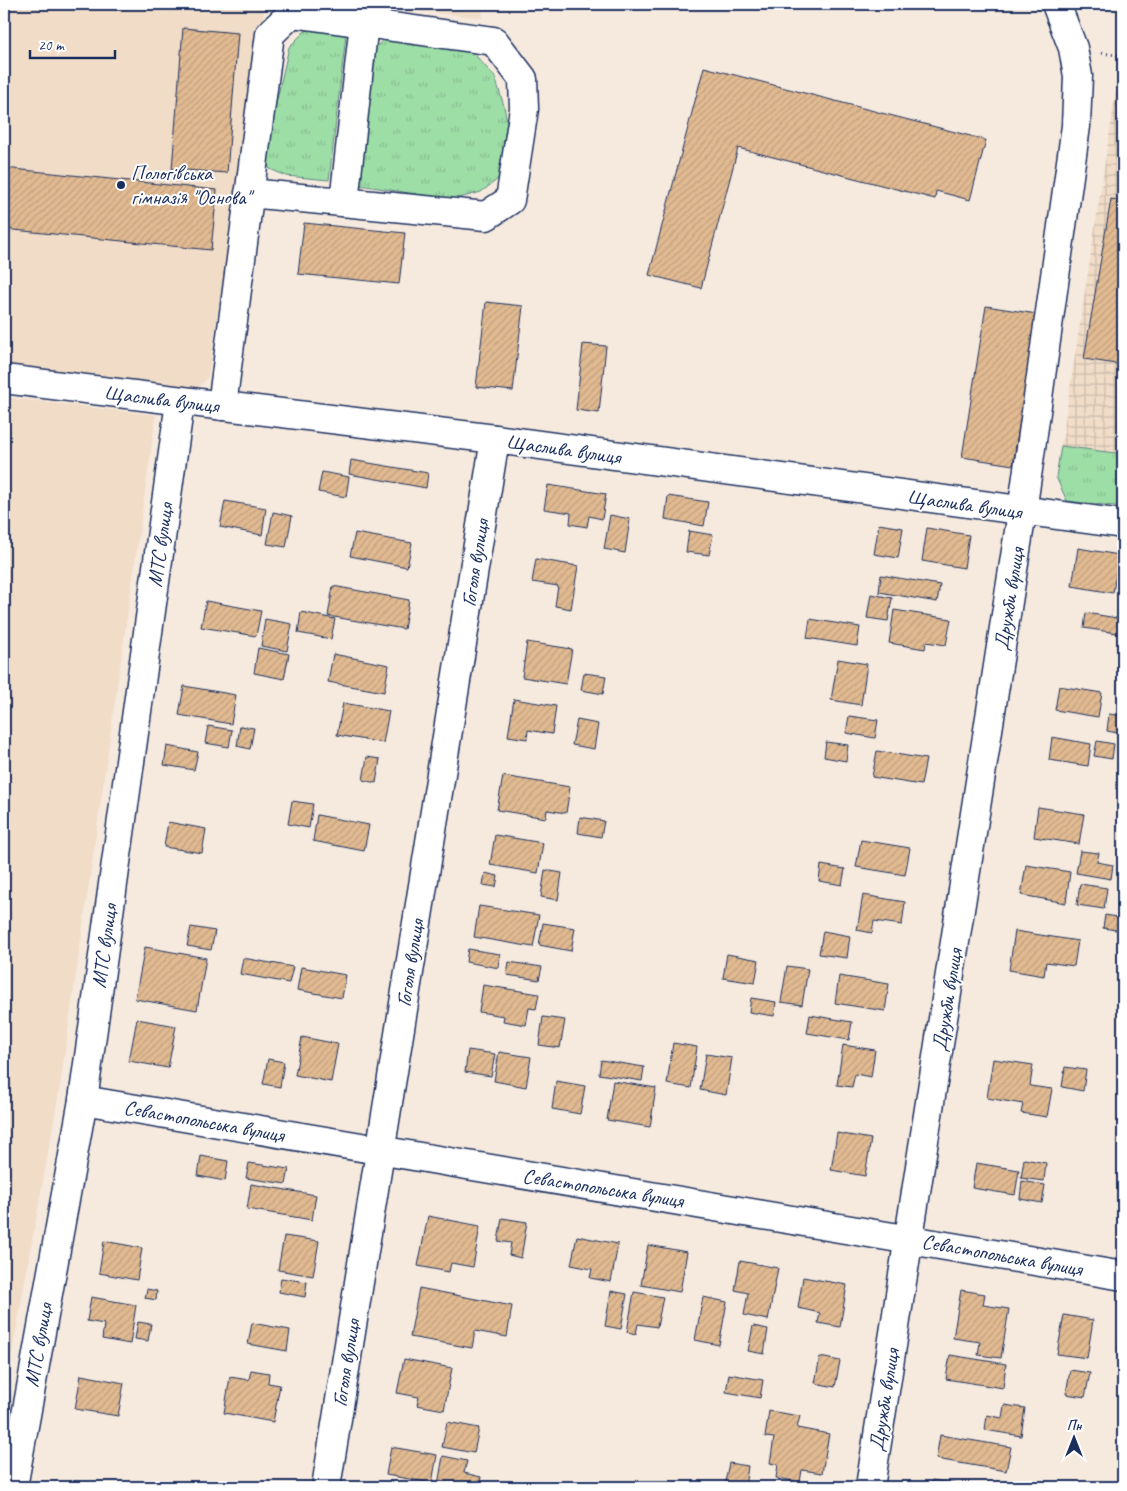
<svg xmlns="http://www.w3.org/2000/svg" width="1127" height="1491" font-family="Caveat,sans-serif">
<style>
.built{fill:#f0dcc7}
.industrial{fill:url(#industrial-grid)}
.grass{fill:url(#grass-tufts);stroke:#5c8682}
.building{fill:url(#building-hatch);stroke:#1b2f5e}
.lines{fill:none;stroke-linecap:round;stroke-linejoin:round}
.minor-casing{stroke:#1b2f5e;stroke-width:31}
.path{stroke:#1b2f5e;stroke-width:3;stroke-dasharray:1 4;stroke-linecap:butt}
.minor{stroke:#fff;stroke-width:28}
.poi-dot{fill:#1b2f5e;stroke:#fff;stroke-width:2}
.labels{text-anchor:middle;stroke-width:4;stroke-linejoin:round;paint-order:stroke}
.poi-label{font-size:21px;fill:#1b2f5e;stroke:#fff;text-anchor:start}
.street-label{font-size:21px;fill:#1b2f5e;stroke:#fff}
</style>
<defs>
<pattern id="industrial-grid" width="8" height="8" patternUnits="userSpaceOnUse" patternTransform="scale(1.25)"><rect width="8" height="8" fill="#f0dcc7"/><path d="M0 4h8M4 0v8" fill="none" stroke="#cdbdad"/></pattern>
<pattern id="grass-tufts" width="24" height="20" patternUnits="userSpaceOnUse" patternTransform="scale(1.25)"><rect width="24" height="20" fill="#9ddda6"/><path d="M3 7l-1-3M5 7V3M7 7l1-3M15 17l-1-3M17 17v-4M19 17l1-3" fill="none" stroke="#87be91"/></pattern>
<pattern id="building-hatch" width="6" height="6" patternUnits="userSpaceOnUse" patternTransform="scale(1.25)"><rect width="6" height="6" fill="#e1ba91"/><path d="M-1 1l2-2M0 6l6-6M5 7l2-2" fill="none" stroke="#c0a07f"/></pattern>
</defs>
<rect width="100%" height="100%" fill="#f6eade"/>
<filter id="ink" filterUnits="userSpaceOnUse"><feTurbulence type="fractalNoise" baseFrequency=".02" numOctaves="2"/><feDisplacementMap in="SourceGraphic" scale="10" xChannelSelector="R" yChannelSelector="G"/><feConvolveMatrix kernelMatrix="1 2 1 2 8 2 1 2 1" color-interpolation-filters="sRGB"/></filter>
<g filter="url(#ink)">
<g class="built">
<path d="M4,4h261l-57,373 -13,14 -50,-8 -141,-18z"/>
<path d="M354,4h128l1,14z"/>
<path d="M4,397l152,18 -96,671 -53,295 -3,-1z"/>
</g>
<path class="industrial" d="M1117,85l6,1v368l-62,-8z"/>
<g class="grass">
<path d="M330,26l16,9 -17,145 -43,-4 -16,-7 -8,-13 4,-33 9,-15 14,-61 16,-16z"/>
<path d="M385,38l82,8 28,31 9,29 3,16 -9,57 -17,13 -29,8 -92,-15 15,-137z"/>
<path d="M1061,446l62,8v53l-56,-6 -11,-24z"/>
</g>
<g class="building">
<path d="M183,28l55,5 -11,140 -55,-4z"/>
<path d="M704,67l282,73 -16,60 -34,-9 -1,8 -197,-51 -37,140 -52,-13z"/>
<path d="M4,168l213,22 -6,60 -207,-21z"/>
<path d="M1111,199l12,2v164l-39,-6z"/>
<path d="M304,223l101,10 -6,51 -101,-10z"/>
<path d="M486,302l37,4 -10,85 -37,-4z"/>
<path d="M986,306l51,8 -24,151 -51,-8z"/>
<path d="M583,344l23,2 -7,67 -23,-3z"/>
<path d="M351,460l77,13 -2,15 -77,-14z"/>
<path d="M322,472l27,5 -3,20 -28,-5z"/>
<path d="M548,485l58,9 -4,25 -13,-3 -2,11 -17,-3 1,-11 -27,-4z"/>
<path d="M668,496l40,6 -4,24 -39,-7z"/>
<path d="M225,501l41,7 -4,27 -42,-8z"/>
<path d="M273,512l19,4 -6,31 -19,-3z"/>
<path d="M610,515l20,4 -5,34 -21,-4z"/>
<path d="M879,524l24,4 -5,30 -24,-4z"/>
<path d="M927,528l42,7 -5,33 -42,-7z"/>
<path d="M689,531l24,4 -4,20 -23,-3z"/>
<path d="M355,533l57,10 -5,24 -57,-11z"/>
<path d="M1078,548l41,7 -6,38 -41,-7z"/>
<path d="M536,559l42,7 -7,43 -16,-3 3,-20 -26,-4z"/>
<path d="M881,575l59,10 -3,17 -58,-10z"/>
<path d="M333,586l76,14 -5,29 -76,-13z"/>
<path d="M871,594l21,4 -4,23 -21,-3z"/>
<path d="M206,601l55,10 -5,25 -55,-9z"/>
<path d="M894,610l57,9 -5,26 -20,-3 -1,7 -36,-6z"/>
<path d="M301,612l34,7 -4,20 -33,-6z"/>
<path d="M1086,613l37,6v15l-39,-6z"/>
<path d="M265,619l27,5 -5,27 -26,-5z"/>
<path d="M810,619l50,8 -3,19 -50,-8z"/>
<path d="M527,642l45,7 -6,35 -44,-7z"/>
<path d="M258,648l31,6 -5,25 -30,-6z"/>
<path d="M333,654l56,11 -5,27 -56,-10z"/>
<path d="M838,659l29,5 -6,41 -30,-5z"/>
<path d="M584,673l22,3 -3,18 -22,-4z"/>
<path d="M184,686l52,9 -5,29 -52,-9z"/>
<path d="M1059,686l43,7 -4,24 -43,-7z"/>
<path d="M514,699l42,7 -4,28 -24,-4 -1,9 -19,-3z"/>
<path d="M343,703l46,8 -6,32 -46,-8z"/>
<path d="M1109,714l14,2v18l-16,-3z"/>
<path d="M849,716l29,4 -3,18 -29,-5z"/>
<path d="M577,720l21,4 -4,25 -22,-4z"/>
<path d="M208,726l24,4 -3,17 -24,-4z"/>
<path d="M240,726l14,2 -4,21 -13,-3z"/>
<path d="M1052,737l39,7 -3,22 -39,-6z"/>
<path d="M1097,741l17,3 -2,15 -18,-3z"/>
<path d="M826,742l22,3 -2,16 -22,-4z"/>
<path d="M167,746l31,6 -4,18 -30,-5z"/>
<path d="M877,751l49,8 -5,26 -49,-8z"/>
<path d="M367,757l13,2 -4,24 -13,-3z"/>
<path d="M503,776l67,11 -4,26 -19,-3 -1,8 -49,-8z"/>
<path d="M292,801l21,3 -4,24 -21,-4z"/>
<path d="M1038,807l46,7 -5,30 -45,-7z"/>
<path d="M317,815l52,10 -5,26 -51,-10z"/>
<path d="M580,817l24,4 -3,16 -23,-4z"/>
<path d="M168,822l38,7 -4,24 -38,-6z"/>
<path d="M495,835l48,8 -5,30 -48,-8z"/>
<path d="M861,840l49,8 -5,27 -49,-8z"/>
<path d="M1080,851l19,2 -2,9 16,3 -2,14 -35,-6z"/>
<path d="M821,865l24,4 -3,16 -23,-4z"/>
<path d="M1026,865l44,7 -4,31 -45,-8z"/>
<path d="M545,870l17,3 -4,27 -17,-3z"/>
<path d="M485,873l13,3 -2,11 -13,-2z"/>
<path d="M1080,884l27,4 -3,21 -27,-4z"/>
<path d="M863,895l42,7 -3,23 -28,-4 -2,12 -15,-3z"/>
<path d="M479,906l60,9 -6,32 -59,-10z"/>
<path d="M1105,915l18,3v13l-20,-3z"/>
<path d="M543,923l32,5 -4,23 -32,-6z"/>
<path d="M191,927l24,4 -4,19 -24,-4z"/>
<path d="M823,931l27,5 -3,22 -28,-4z"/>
<path d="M1015,931l63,10 -4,25 -28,-4 -2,14 -35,-6z"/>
<path d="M145,947l61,11 -9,52 -62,-11z"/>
<path d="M468,949l32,5 -1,14 -33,-6z"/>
<path d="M727,954l32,6 -4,23 -32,-5z"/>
<path d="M243,958l50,9 -4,16 -49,-9z"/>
<path d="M509,962l33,5 -3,13 -32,-5z"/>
<path d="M787,966l21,3 -6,36 -21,-3z"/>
<path d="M301,967l45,8 -4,23 -45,-8z"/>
<path d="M839,976l50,8 -4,27 -50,-8z"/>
<path d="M483,985l56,9 -3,15 -7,-1 -3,17 -23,-4 1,-5 -25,-4z"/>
<path d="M751,998l25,4 -2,14 -25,-4z"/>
<path d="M810,1015l42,7 -3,18 -42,-7z"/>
<path d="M543,1017l22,3 -5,28 -21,-3z"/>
<path d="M137,1019l39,7 -8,42 -39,-7z"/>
<path d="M302,1037l36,7 -7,38 -36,-7z"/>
<path d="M673,1043l24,4 -6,41 -24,-4z"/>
<path d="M843,1045l32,5 -4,27 -16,-3 -3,13 -15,-2z"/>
<path d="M468,1050l27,4 -4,22 -26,-4z"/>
<path d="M499,1052l32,5 -5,30 -32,-6z"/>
<path d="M706,1054l26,4 -6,37 -26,-5z"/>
<path d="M268,1059l16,3 -4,25 -17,-3z"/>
<path d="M993,1059l40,6 -3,21 22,3 -5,28 -26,-4 2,-9 -36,-6z"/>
<path d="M601,1060l43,7 -2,14 -43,-7z"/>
<path d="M1065,1067l21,3 -3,21 -21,-4z"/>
<path d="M556,1081l29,5 -5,28 -28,-5z"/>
<path d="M613,1081l43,7 -6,39 -43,-7z"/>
<path d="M837,1133l34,6 -6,37 -34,-6z"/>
<path d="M201,1156l27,5 -3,20 -27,-5z"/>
<path d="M1024,1159l22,4 -2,18 -23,-3z"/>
<path d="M249,1163l40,6 -3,15 -40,-6z"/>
<path d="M976,1163l43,7 -4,25 -43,-7z"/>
<path d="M1022,1181l23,4 -3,18 -22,-4z"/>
<path d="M251,1184l65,11 -4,25 -65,-11z"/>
<path d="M428,1216l52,10 -7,41 -22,-4 -2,9 -31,-6z"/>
<path d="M502,1218l25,4 -6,36 -12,-3 2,-12 -13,-2z"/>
<path d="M284,1236l35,5 -6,35 -35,-6z"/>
<path d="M577,1236l41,8 -7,38 -21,-4 2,-9 -21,-4z"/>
<path d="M104,1241l38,7 -5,32 -38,-7z"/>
<path d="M648,1245l39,7 -7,40 -39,-7z"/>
<path d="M740,1261l38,7 -10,52 -24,-5 4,-22 -13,-3z"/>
<path d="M803,1277l44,8 -7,42 -22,-4 2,-10 -22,-5z"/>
<path d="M281,1278l26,4 -2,15 -26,-5z"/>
<path d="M419,1288l93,18 -5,31 -32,-6 -3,17 -62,-11z"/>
<path d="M147,1289l10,2 -1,9 -11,-2z"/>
<path d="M961,1290l24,4 -2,11 26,4 -8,49 -23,-3 2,-13 -27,-4z"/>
<path d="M611,1291l16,3 -6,35 -16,-3z"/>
<path d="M634,1292l29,5 -6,30 -19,-3 -2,10 -9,-2z"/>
<path d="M91,1297l45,8 -6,39 -28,-5 2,-15 -17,-3z"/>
<path d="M703,1297l24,5 -8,43 -24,-5z"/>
<path d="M1064,1315l29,5 -6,38 -30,-4z"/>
<path d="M1123,1321v30l-5,-1z"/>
<path d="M138,1322l13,2 -3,17 -13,-2z"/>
<path d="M252,1323l38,7 -3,21 -39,-7z"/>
<path d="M753,1326l15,3 -4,25 -16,-3z"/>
<path d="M950,1355l56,9 -3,24 -57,-9z"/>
<path d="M820,1357l20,4 -5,26 -20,-4z"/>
<path d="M404,1359l48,9 -8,42 -27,-5 2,-8 -22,-4z"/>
<path d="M251,1370l18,3 -1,10 12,2 -7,37 -49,-9 6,-36 19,3z"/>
<path d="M1070,1370l20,3 -5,24 -19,-3z"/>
<path d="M729,1374l34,6 -3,18 -34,-6z"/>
<path d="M81,1375l43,8 -6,33 -43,-7z"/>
<path d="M1004,1405l21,3 -4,28 -36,-6 2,-15 15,3z"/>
<path d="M769,1411l31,5 -3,12 32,6 -7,39 -20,-3 -2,12 -24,-4 2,-13 -8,-2 4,-25 -9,-1z"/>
<path d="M447,1422l32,6 -5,25 -32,-6z"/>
<path d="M940,1435l71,12 -5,24 -70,-12z"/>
<path d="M391,1447l46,8 -5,28 -46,-8z"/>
<path d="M443,1456l24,5 -3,12 17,4 -2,10 -41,-2z"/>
<path d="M729,1463l19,3 -3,21h-21z"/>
<path d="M932,1480l43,7h-44z"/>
</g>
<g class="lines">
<defs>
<g id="minor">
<path d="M344,202l20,-179"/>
<path d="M4,379l491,60 628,85"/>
<path d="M222,406l48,-372 22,-21 202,28 29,38 1,30 -14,91 -24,16 -237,-23"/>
<path d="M83,1100l1040,176"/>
<path d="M13,1487l70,-387 97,-698"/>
<path d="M326,1487l169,-1048"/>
<path d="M870,1487l152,-975 54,-386 2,-50 -5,-28 -17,-44"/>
</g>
</defs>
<use href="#minor" class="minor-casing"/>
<path class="path" d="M1102,53l21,3"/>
<use href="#minor" class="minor"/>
</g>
</g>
<circle class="poi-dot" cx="121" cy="185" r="5"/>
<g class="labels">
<g class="poi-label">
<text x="131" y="180">Пологівська<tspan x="131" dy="24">гімназія "Основа"</tspan></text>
</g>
<g class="street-label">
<text transform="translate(162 399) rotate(7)" y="7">Щаслива вулиця</text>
<text transform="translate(564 449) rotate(8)" y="7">Щаслива вулиця</text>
<text transform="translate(965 504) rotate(8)" y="7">Щаслива вулиця</text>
<text transform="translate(160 545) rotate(-82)" y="7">МТС вулиця</text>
<text transform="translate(475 563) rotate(-81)" y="7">Гоголя вулиця</text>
<text transform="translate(1009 599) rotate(-81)" y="7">Дружби вулиця</text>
<text transform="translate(104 946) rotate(-82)" y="7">МТС вулиця</text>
<text transform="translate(410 963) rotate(-81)" y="7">Гоголя вулиця</text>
<text transform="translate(947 1000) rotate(-81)" y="7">Дружби вулиця</text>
<text transform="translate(204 1121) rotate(10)" y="7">Севастопольська вулиця</text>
<text transform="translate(603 1188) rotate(9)" y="7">Севастопольська вулиця</text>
<text transform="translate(1002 1255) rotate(10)" y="7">Севастопольська вулиця</text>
<text transform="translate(38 1345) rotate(-80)" y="7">МТС вулиця</text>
<text transform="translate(346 1363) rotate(-81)" y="7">Гоголя вулиця</text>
<text transform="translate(884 1400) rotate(-81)" y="7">Дружби вулиця</text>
</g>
</g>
<rect width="1127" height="1491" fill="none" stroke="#fff" stroke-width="20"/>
<rect x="10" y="10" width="1107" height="1471" fill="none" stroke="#1b2f5e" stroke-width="2" filter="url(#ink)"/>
<g transform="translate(1074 1438)" stroke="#ffffff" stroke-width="4" paint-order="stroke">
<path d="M0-4L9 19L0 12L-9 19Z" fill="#1b2f5e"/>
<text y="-8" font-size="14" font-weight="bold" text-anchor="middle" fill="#1b2f5e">Пн</text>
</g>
<path d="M30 50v8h85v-8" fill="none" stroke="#1b2f5e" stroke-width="2.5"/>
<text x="38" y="50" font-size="15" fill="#1b2f5e" stroke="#ffffff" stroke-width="4" paint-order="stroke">20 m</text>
</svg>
